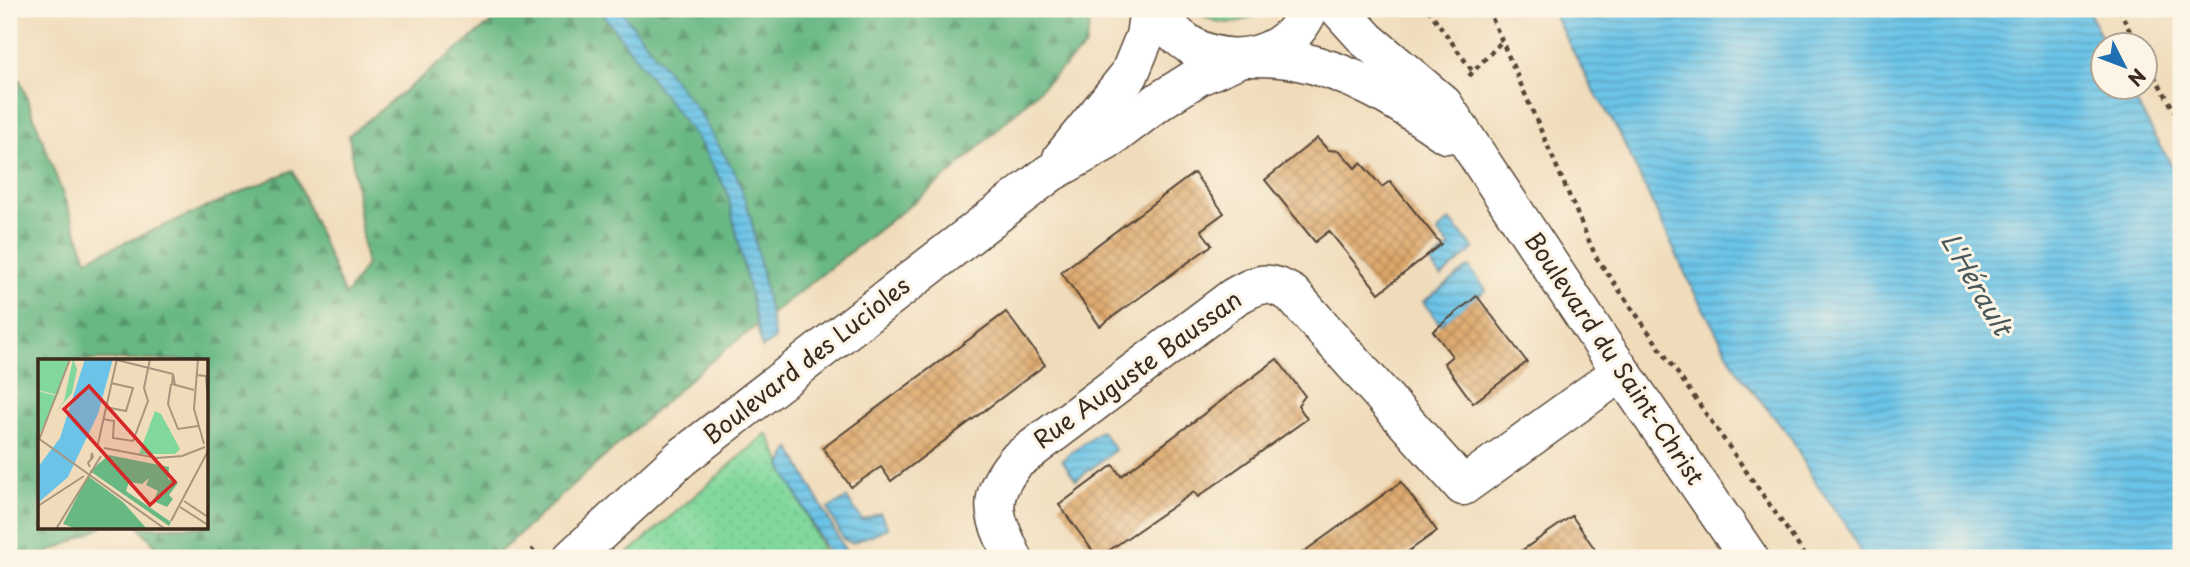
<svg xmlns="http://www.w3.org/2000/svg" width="2190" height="567" font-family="'Playpen Sans',sans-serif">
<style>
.grass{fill:url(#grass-dots);stroke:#5e815e;stroke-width:2}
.forest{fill:url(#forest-firs);stroke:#527151;stroke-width:2}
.water{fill:url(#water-rules);stroke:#537783;stroke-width:2}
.building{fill:url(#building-cross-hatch)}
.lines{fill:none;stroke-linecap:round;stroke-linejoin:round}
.minor-casing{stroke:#564536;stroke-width:41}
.path{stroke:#564536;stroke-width:4.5;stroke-dasharray:5 5;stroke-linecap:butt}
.minor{stroke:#fff;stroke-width:38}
.labels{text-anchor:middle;stroke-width:6;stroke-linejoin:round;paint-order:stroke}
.street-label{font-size:24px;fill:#3b2a1e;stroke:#fcf5e5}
.water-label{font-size:26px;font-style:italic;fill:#49585b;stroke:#fcf5e5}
.inset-road{fill:none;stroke:#a8957c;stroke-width:2}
.view{fill:#d62828;fill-opacity:0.15;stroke:#d62828;stroke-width:3.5}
.inset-edge{fill:none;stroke:#3b2a1e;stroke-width:3.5}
</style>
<defs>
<pattern id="grass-dots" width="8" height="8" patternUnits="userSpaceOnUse" patternTransform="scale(1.75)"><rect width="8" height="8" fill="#81d89d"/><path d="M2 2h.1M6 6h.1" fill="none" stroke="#70ba87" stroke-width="1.8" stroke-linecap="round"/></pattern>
<pattern id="forest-firs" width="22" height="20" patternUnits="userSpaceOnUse" patternTransform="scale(1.75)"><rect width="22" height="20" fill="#68b884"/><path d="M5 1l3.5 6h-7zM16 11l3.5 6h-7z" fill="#57966b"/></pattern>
<pattern id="water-rules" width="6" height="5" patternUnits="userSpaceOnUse" patternTransform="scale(1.75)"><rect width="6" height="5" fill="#6bc4e8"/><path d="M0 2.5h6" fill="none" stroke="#599fbb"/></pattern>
<pattern id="building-cross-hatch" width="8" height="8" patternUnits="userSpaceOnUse" patternTransform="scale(1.75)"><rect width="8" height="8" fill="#dda769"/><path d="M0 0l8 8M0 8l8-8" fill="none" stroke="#b48856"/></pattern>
</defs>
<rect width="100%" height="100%" fill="#fcf5e5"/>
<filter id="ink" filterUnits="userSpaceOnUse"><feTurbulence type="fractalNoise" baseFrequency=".0143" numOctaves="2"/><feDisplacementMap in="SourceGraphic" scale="14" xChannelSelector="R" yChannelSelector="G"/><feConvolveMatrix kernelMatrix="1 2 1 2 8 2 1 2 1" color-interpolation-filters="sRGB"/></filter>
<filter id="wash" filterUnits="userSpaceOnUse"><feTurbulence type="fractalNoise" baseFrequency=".00686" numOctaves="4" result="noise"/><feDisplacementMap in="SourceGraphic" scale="28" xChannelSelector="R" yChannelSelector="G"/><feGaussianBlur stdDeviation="1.57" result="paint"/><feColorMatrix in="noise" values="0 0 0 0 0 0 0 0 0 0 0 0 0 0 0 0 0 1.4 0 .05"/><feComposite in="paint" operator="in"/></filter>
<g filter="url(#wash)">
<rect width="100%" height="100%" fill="#f0dcbb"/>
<g class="grass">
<path d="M1195,9h68c-20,17 -48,19 -68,0z"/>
<path d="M767,433l60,125h-204z"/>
</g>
<path class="forest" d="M508,9h584l-6,37 -135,127 -250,196 -208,189h-326l-28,-31h67v-167h-166v167h63l-66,31h-28v-473l11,-5 67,179 206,-89 52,126 21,-31 -17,-130z"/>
<g class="water">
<path d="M599,9h21l78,102 39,65 14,42 24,121 -13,9 -35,-157 -27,-48z"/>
<path d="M1551,9h536l19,36 -4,1v42h26l53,94v376h-318l-12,-25 -40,-57 -19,-37 -53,-65 -47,-86 -73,-156 -28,-46z"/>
<path d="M1450,220l24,29 -33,28 -11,-14 20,-16 -13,-15z"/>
<path d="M1469,267l17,23 -45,35 -18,-23z"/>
<path d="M1101,430l14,20 -39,30 -14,-20z"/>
<path d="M790,448l5,8 54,102h-18l-50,-92z"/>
<path d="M847,498l15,22 18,-7 8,15 -36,15 -9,-4 -15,-30z"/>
</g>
<g id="blocks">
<g class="building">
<path d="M1317,138l11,12 12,1 15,17 6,-5 21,24 8,-6 51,63 -62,49 -50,-62 -14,11 -50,-62z"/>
<path d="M1194,173l30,40 -23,17 11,15 -112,81 -39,-54z"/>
<path d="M1477,296l50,66 -54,41 -29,-40 8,-7 -19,-25z"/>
<path d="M1006,312l39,53 -154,116 -10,-14 -30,20 -28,-39z"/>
<path d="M1277,359l28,37 -7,9 9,14 -109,78 -4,-5 -96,66 -39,-53 54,-40 8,11z"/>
<path d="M1401,482l36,49 -38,27h-104z"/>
<path d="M1572,516l29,42h-90z"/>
</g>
</g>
</g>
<g filter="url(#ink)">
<use href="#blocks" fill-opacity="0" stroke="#564536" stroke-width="2"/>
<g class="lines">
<defs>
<g id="minor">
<path d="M1158,9c29,63 123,66 151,0"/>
<path d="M1339,9l28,31 76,64 162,244 144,210"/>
<path d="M1250,57c14,0 30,0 44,3 57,11 105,41 152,74"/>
<path d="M1062,158l67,-83 16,-39 4,-27"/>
<path d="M572,558l109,-100 369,-285 55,-31 56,-42 38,-24 41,-18"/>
<path d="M1013,558c-19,-42 -29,-58 3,-97l218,-164c25,-14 33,-18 58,-3l171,192 158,-114"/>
</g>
</defs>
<use href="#minor" class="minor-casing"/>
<g class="path">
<path d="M1428,9l45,63"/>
<path d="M1488,9l108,248 211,301"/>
<path d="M2119,9l18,37"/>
<path d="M2144,58l37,64"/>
<path d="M1469,76l33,-35"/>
<path d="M525,558l9,-9"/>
</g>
<use href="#minor" class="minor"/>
</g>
</g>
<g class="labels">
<g class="street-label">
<text transform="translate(1614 359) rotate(56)" y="8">Boulevard du Saint-Christ</text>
<text transform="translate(807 361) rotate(-38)" y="8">Boulevard des Lucioles</text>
<text transform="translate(1138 370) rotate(-36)" y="8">Rue Auguste Baussan</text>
</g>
<g class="water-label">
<text transform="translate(1976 284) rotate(60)" y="9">L'Hérault</text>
</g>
</g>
<g transform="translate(38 359)">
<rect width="170" height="170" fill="#f0dcbb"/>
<path d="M0,32l19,5 -18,40 -1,-1zM117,52l6,3 19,35 -5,5h-36z" fill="#81d89d"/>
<path d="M71,96l60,12 -1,12 10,4 -9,12 4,4 -6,8 -14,-6 5,-10 -12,-6 3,-7 -7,6 -13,-2 -3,9 45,31 -2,4 -79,-55zM50,117l35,26 24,27h-70l-14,-5z" fill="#68b884"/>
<path d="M35,0l4,10 -5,24 -17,20 9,-12z" fill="#81d89d"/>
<path d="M0,0h31l-11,36 -20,-5z" fill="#81d89d"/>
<path d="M47,0h28l-15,55 -30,63 -30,26v-36l22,-29z" fill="#6bc4e8"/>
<path class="inset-road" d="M160,0l-4,50 10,35M79,1l56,14M158,16l10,1 2,25M133,25l-3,20 10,25 20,-3M137,26l-2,-11 -1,10 22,6M67,48l21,4 7,-23 -22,-5M65,60l11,2 -1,17 20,3 15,-40 -4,-13 6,-29M0,79l127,91M1,81l31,-81M59,89l20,-89M66,89l53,10 25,-2 23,-9M52,108l-2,-4 5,-6 -1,-4 -1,6M146,142l24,16M0,147l46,-30M142,148l28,18M133,162l37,-70M18,170l45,-73"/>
<path class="view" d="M51,27l86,96 -25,23 -86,-96z"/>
<rect width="170" height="170" class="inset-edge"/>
</g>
<rect width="2190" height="567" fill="none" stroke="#fcf5e5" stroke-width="35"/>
<g transform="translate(2124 66) rotate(132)"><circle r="33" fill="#fcf5e5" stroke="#afa495" stroke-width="2"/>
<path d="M0-5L12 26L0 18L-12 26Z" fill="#1f6fb2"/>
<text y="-10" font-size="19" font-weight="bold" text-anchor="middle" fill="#3b2a1e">N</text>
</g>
</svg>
